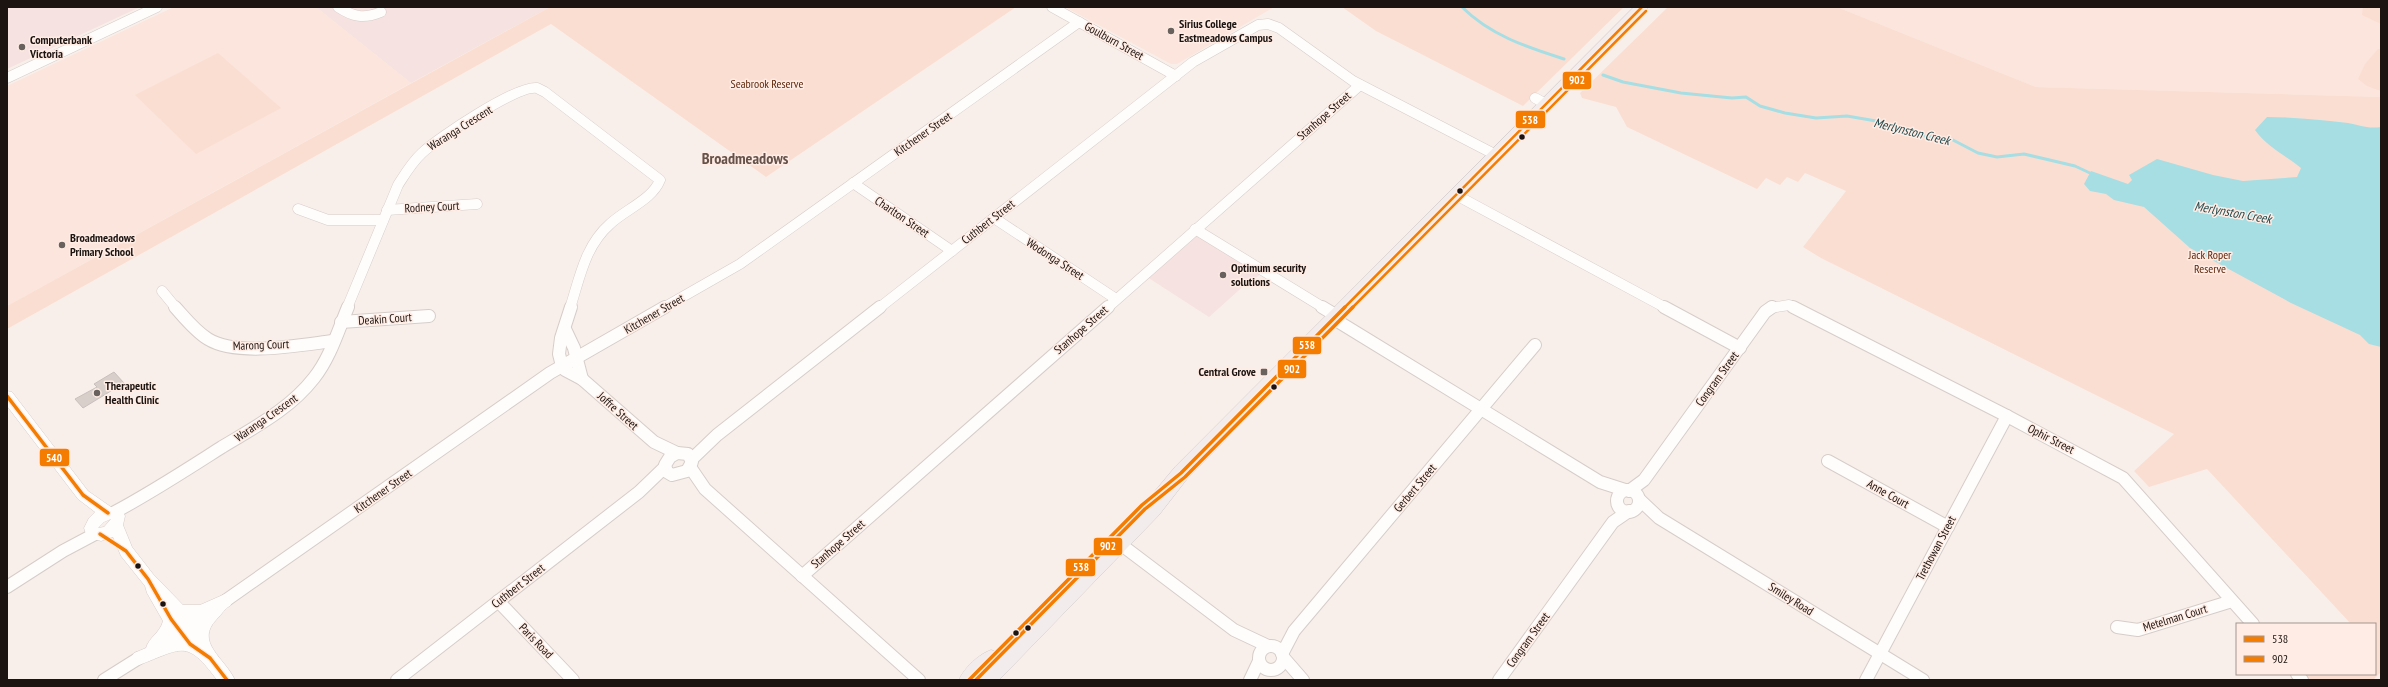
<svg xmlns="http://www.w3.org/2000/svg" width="2388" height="687" font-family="'PT Sans Narrow',sans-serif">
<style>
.commercial{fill:#f6e2e0}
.built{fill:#fbe5dc}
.green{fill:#fbded2}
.water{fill:#a6dee4}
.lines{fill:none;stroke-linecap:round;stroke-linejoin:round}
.stream{stroke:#a6dee4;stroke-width:3}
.building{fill:#d8cfcb;stroke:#c9c0bd}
.minor-far1-casing{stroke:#d6cdc9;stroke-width:11}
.minor-casing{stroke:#d6cdc9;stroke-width:14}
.tertiary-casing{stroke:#d6cdc9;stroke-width:1}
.primary-casing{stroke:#cfcac8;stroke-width:1}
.minor-far1{stroke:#fefdfc;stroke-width:10}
.minor{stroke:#fefdfc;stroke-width:12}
.tertiary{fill:#fefdfc;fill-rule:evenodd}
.primary{fill:#f3ecec;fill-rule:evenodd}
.bus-1-far1-casing{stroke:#ffece4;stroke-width:5}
.bus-1-casing{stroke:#ffece4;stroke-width:6}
.bus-2-far1-casing{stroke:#ffece4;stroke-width:5}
.bus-2-casing{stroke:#ffece4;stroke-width:6}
.bus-3-casing{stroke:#ffece4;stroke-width:6}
.bus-1-far1{stroke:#f47c01;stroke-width:2.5}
.bus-1{stroke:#f47c01;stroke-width:3.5}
.bus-2-far1{stroke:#f47c01;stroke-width:2.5}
.bus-2{stroke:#f47c01;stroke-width:3.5}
.bus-3{stroke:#f47c01;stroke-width:3.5}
.poi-dot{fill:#69615d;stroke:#ffece4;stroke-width:1.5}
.bus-dot{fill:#1c1411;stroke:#ffece4;stroke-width:1.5}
.labels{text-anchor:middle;stroke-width:3;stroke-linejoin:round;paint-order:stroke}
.poi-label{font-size:12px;font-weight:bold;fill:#1c1411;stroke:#ffece4;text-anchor:start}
.street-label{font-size:12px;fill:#1c1411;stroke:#ffece4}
.park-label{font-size:12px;fill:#5f270c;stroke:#ffece4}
.water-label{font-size:13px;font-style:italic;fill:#244b4f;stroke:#ffece4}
.district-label{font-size:16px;font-weight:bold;fill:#66524a;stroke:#ffece4}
.line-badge{stroke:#ffece4;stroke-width:1.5}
.badge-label{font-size:11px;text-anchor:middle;font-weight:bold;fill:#fff}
</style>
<rect width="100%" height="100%" fill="#f9efea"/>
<g class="commercial">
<path d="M7,7h133l-133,62z"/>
<path d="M316,7h234l-139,76z"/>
<path d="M1195,229l69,42 -12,10 -4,1 -39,35 -65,-42z"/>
</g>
<g class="built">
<path d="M174,7h142l95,76 -404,223v-220z"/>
<path d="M1065,7h209l-97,57h-6z"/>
<path d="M1837,7h544v90l-345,-10z"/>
</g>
<g class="green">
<path d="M550,7h466l-250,170 -215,-153 -544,305v-23z"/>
<path d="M1342,7h282l-101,99 -147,-75z"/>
<path d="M1668,7h169l199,80 345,10v575l-8,8h-63l-4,-6h69v-50h-24l-144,-155 -58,18 -15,-16 40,-37 -353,-176 -18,-11 43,-56 -41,-18 -7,9 -11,-5 -7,8 -14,-7 -9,11 -130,-62 -11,-20 -34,-9 -2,-5z"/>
<path d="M2363,7h18v17l-19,-9z"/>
<path d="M2378,49h3v42l-14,-5 -9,-7 7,-15z"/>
<path d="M218,53l63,55 -85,46 -61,-59z"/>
</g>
<path class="water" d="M2267,117c27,0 54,3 81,6 13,2 18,6 33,4v220l-12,-3 -9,-9 -69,-32 -101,-55 -46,-41 -30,-7 -8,-6 -16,-3 -6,-7 7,-13 37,13 4,-4 -3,-5 28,-16 56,16 30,6 54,-4 4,-9c-16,-13 -34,-21 -46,-38z"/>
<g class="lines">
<g class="stream">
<path d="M1462,7c28,28 64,40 102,52"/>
<path d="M1603,75l20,7 58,11 51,5 14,-1 14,9 25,7 31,5 31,-2 35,6 43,14 26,3 27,14 19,4 27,-3 51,12 17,8"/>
</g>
</g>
<path class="building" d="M114,372l10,11 -41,25 -8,-9 22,-12 -3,-3z"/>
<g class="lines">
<defs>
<g id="minor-far1">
<path d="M338,7c15,10 26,12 43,5"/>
<path d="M1052,7l124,69"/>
<path d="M7,78l150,-71"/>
<path d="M1535,98l11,6"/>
<path d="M853,183l99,68"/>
<path d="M1456,195l210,113"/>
<path d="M298,209l30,11h55"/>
<path d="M387,210l90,-6"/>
<path d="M994,218l122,81"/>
<path d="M1195,229l129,79"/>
<path d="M162,291l14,17"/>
<path d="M347,308l51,-123c7,-11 14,-23 24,-32 16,-15 95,-68 115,-65 2,1 6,3 8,4l115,88c-8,20 -34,29 -50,44 -25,22 -30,53 -40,84"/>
<path d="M663,308l77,-44 339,-242"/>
<path d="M879,308l314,-246 65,-37 10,-1 11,4 74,53 143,74"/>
<path d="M1107,308l253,-223"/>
<path d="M1770,308l19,-3 6,3"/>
</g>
<g id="minor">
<path d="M175,307c10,11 20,24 33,32 29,18 92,6 125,2"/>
<path d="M571,307l-10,31 -2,16 3,12 3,4 17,9 72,63 23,11"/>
<path d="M1322,307l15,9"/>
<path d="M1664,307l76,41"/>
<path d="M1793,307l214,109 116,62 130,146"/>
<path d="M1334,319l266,163 25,8"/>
<path d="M341,322l88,-6"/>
<path d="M565,329l9,19 8,31"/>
<path d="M677,453l11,1 4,8 -5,9 -15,4 -5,-3 -2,-7 5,-8z"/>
<path d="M692,459l25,-24 163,-128"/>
<path d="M1828,461l120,66"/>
<path d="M690,467l15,22 214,191"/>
<circle cx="1628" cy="501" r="11"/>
<path d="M1629,491l15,-11 121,-168 7,-5"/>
<path d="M1640,500l19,18 264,162"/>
<path d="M113,513c38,-20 73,-43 109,-66 33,-20 68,-38 92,-69 16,-20 24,-47 34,-71"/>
<path d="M1115,540l119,90 34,16"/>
<path d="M802,576l306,-269"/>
<path d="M7,587l56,-36 32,-17"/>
<path d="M225,601l325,-228 115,-66"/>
<path d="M498,601l75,79"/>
<path d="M2117,627l21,3 94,-29"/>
<circle cx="1271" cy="658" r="12"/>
<path d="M1282,654l12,-23 241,-286"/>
<path d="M1283,657l20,23"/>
<path d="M2297,674l5,6"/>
<path d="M104,680l35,-22"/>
<path d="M397,680l242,-188 26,-25"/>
<path d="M1250,680l9,-19"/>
<path d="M1499,680l114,-158 16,-11"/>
<path d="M1866,680l141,-264"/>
</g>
<path id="tertiary" d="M7,391l5,1 76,99 23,16 12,5 2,4 -2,9 9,22 21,27 30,31h17l25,-11 5,2 3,5 -3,5c-5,2 -8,8 -13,13 -23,23 8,39 18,61h-18c-31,-42 -35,-31 -78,-15l-5,-2 -3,-5 3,-5 12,-5c3,-11 14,-15 17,-27l-16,-28 -2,-7 -24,-30 -8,-19 -12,4 -14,-4 -3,-9 5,-10 6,-6 -17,-13 -71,-93zM111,519l-7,8 -6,1 6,-6z"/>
<path id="primary" d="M1634,7h15l-462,472 -28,36 -160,165h-40c5,-12 20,-26 32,-30l7,2 147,-149 30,-36z"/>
</defs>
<use href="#minor-far1" class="minor-far1-casing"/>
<use href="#minor" class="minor-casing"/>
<use href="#tertiary" class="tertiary-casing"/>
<use href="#primary" class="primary-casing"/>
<use href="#minor-far1" class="minor-far1"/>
<use href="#minor" class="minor"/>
<use href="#tertiary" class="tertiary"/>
<use href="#primary" class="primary"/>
<defs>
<path id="bus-1-far1" d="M1344,308l298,-301"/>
<path id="bus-1" d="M969,680l173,-175 39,-32 164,-166"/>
<path id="bus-2-far1" d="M1352,308l294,-297"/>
<path id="bus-2" d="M976,680l169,-171 40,-32 168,-170"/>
<g id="bus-3">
<path d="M7,396l76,99 25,18"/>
<path d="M100,534l26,17 22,28 23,40 19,25 20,14 17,22"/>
</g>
</defs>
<use href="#bus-1-far1" class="bus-1-far1-casing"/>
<use href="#bus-1" class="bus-1-casing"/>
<use href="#bus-2-far1" class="bus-2-far1-casing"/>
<use href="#bus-2" class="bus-2-casing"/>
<use href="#bus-3" class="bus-3-casing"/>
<use href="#bus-1-far1" class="bus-1-far1"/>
<use href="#bus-1" class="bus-1"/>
<use href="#bus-2-far1" class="bus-2-far1"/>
<use href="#bus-2" class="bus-2"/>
<use href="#bus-3" class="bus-3"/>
</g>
<g class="poi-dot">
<circle cx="1171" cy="31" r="4"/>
<circle cx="22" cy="47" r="4"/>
<circle cx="62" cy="245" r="4"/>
<circle cx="1223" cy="275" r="4"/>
<rect x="1260" y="368" width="8" height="8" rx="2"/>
<circle cx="97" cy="393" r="4"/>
</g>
<g class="bus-dot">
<circle cx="1522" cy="137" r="3.5"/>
<circle cx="1460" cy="191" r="3.5"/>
<circle cx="1274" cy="387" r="3.5"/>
<circle cx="138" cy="566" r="3.5"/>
<circle cx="163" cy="604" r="3.5"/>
<circle cx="1028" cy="628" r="3.5"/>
<circle cx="1016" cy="633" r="3.5"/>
</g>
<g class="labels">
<g class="poi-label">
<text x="1179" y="28">Sirius College<tspan x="1179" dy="14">Eastmeadows Campus</tspan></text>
<text x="30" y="44">Computerbank<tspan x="30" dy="14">Victoria</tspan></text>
<text x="70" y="242">Broadmeadows<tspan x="70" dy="14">Primary School</tspan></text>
<text x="1231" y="272">Optimum security<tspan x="1231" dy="14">solutions</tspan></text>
<text x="1256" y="376" text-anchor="end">Central Grove</text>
<text x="105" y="390">Therapeutic<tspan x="105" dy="14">Health Clinic</tspan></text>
</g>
<g class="street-label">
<text transform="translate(1114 41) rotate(29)" y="4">Goulburn Street</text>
<text transform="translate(1324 116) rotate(-41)" y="4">Stanhope Street</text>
<text transform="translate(460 128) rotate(-32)" y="4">Waranga Crescent</text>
<text transform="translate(923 134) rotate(-35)" y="4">Kitchener Street</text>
<text transform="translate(432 207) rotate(-3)" y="4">Rodney Court</text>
<text transform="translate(902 217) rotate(34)" y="4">Charlton Street</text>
<text transform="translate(988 222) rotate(-38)" y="4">Cuthbert Street</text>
<text transform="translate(1055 259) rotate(33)" y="4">Wodonga Street</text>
<text transform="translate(654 314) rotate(-30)" y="4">Kitchener Street</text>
<text transform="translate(385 319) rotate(-4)" y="4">Deakin Court</text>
<text transform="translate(1081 330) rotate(-41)" y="4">Stanhope Street</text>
<text transform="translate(261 345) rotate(-2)" y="4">Marong Court</text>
<text transform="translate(1717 379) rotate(-54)" y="4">Congram Street</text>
<text transform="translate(618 411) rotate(42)" y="4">Joffre Street</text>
<text transform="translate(266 418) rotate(-35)" y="4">Waranga Crescent</text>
<text transform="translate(2051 439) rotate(27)" y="4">Ophir Street</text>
<text transform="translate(1415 488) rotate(-50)" y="4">Gerbert Street</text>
<text transform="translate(383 491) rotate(-35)" y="4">Kitchener Street</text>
<text transform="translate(1888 494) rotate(29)" y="4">Anne Court</text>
<text transform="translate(838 544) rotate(-41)" y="4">Stanhope Street</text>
<text transform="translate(1936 548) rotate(-62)" y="4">Trethowan Street</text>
<text transform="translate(518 586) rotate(-38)" y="4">Cuthbert Street</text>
<text transform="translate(1791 599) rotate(32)" y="4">Smiley Road</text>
<text transform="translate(2175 618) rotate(-17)" y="4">Metelman Court</text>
<text transform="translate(1528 640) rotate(-54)" y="4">Congram Street</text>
<text transform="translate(536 641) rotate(46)" y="4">Paris Road</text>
</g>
<g class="park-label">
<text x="767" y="88">Seabrook Reserve</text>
<text x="2210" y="259">Jack Roper<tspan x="2210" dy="14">Reserve</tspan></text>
</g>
<g class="water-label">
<text transform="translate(1912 131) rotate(14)" y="5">Merlynston Creek</text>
<text transform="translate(2233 212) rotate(10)" y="5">Merlynston Creek</text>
</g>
<g class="district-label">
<text x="745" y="164">Broadmeadows</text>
</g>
</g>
<g class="line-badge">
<rect x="1562" y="71" width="30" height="19" rx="4" fill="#f47c01"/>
<rect x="1515" y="110" width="31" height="19" rx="4" fill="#f47c01"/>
<rect x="1292" y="336" width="30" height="19" rx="4" fill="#f47c01"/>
<rect x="1277" y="359" width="30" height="20" rx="4" fill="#f47c01"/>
<rect x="39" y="448" width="31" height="19" rx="4" fill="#f47c01"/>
<rect x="1093" y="537" width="30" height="19" rx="4" fill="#f47c01"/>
<rect x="1065" y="558" width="31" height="19" rx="4" fill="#f47c01"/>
</g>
<g class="badge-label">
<text x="1577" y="84">902</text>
<text x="1530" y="124">538</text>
<text x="1307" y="349">538</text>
<text x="1292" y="373">902</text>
<text x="54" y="462">540</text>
<text x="1108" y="550">902</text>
<text x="1081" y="571">538</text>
</g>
<rect width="2388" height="687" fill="none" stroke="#1c1411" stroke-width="16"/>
<rect x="2236" y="623" width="140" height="52" fill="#ffece4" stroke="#a49690"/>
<rect x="2244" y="636" width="20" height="6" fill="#f47c01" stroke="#a49690"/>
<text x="2272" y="643" font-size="12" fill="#1c1411">538</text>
<rect x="2244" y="656" width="20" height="6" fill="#f47c01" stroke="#a49690"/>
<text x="2272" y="663" font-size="12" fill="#1c1411">902</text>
</svg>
